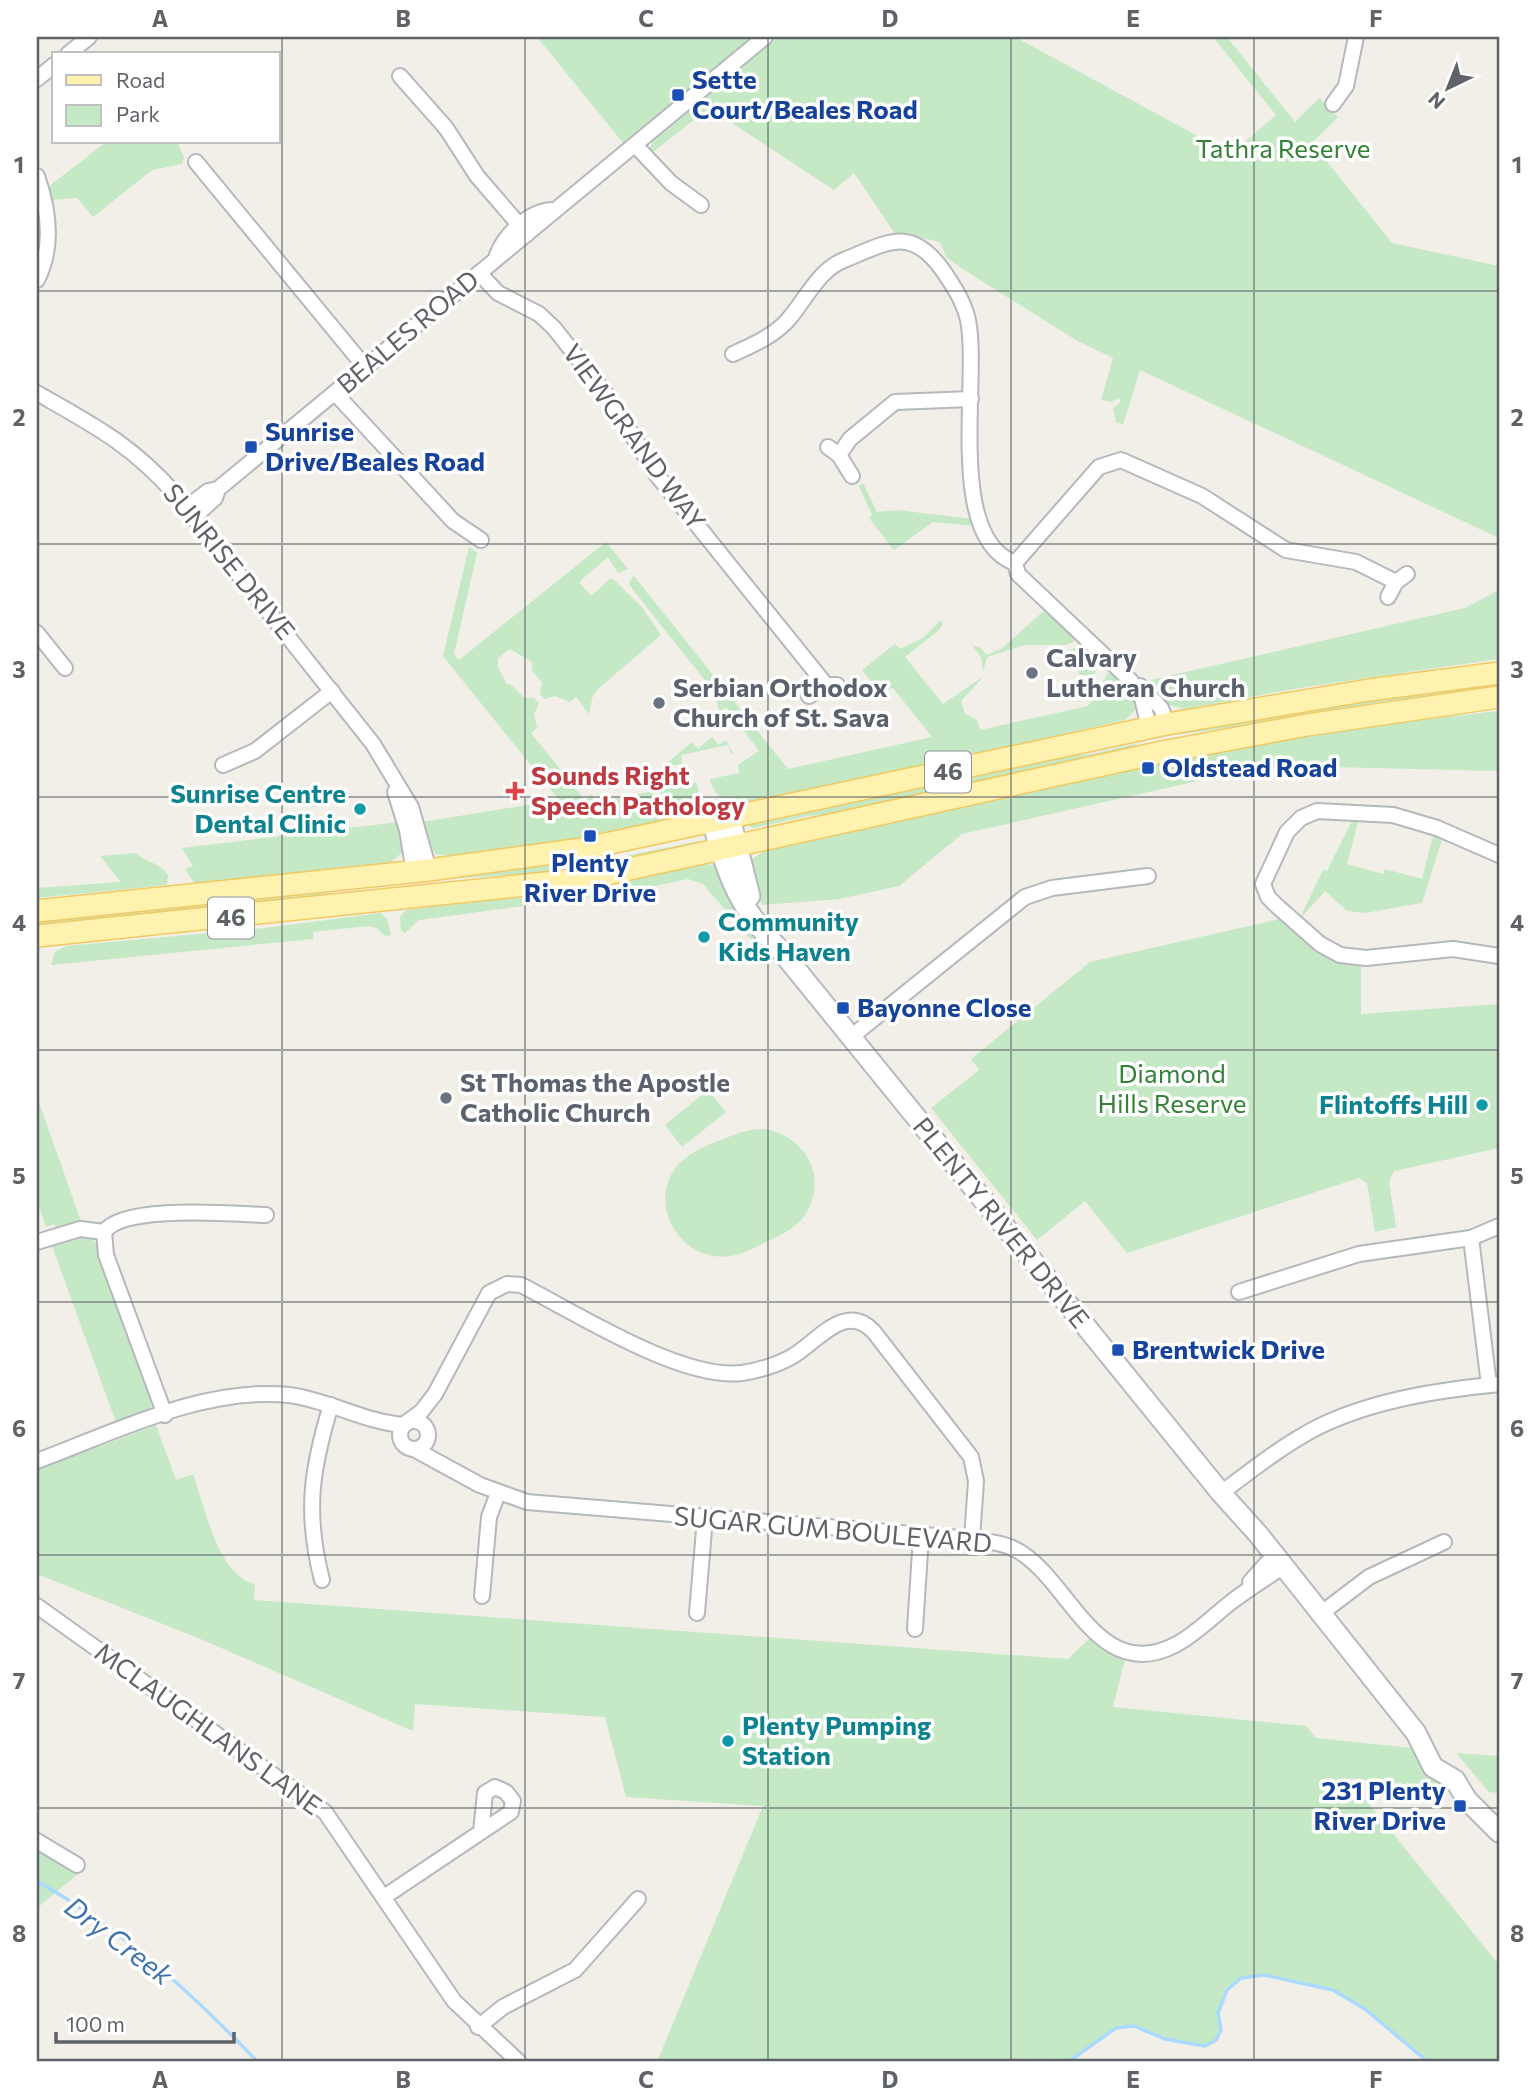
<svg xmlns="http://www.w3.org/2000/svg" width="1536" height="2099" font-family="Commissioner,sans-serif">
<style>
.green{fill:#c5e8c5}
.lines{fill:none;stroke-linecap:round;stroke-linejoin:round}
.stream{stroke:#aadaff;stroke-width:3.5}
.street-casing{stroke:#b5b8bc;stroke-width:18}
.secondary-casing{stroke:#b6babf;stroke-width:23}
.primary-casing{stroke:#f2c960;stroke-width:24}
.street{stroke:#fff;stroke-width:14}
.secondary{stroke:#fff;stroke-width:19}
.primary{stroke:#fff2af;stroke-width:21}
.grid{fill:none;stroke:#5f6368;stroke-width:2;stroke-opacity:0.55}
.transit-dot{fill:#1a4fb4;stroke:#fff;stroke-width:2.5}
.worship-dot{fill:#6b7280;stroke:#fff;stroke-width:2.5}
.health-dot{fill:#e0444e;stroke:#fff;stroke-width:2.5}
.culture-dot{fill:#0f9aa8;stroke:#fff;stroke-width:2.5}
.labels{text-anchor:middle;stroke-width:7;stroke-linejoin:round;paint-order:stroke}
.shield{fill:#fff;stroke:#8f9295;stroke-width:2}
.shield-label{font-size:24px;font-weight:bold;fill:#5f6368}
.transit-label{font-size:26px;font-weight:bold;fill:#164399;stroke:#fff;text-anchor:start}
.park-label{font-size:26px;fill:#348238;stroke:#fff}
.street-label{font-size:26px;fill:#5f6368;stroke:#fff}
.worship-label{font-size:26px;font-weight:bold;fill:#5b616d;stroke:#fff;text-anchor:start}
.health-label{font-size:26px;font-weight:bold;fill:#be3a42;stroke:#fff;text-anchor:start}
.culture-label{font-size:26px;font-weight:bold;fill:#0d838f;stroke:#fff;text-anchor:end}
.water-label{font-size:28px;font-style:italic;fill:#4174aa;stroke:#fff}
.neatline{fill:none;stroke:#5f6368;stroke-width:2.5}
.grid-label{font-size:23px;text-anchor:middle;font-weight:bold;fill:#5f6368}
</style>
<rect width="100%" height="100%" fill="#f1efe8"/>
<g class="green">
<path d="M537,37h215l-128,107z"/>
<path d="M778,37h237l216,117 45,-39 -63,-78h14l68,85 24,-24 19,19 -26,26 80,100 107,23v272l-359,-168 -17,55 -7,-3 -3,-14 8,-6 -2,-4 -8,4 -10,-2 12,-42 -37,-18 -115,-72 -15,-11 -6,-15 -27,-6 -15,2 -44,-65 -20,17 -125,-82 -56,44 -3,-4 4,-10z"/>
<path d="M106,142h71l7,15 -2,7 -30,6 -59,47 -16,-19 -26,2 -3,-13z"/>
<path d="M863,483l14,29 20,-2 76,9 2,7 -42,-4 -39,28 -25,-32 3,-3 -13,-29z"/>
<path d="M606,542l22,27 -10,4 -10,-16 -29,25 12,14 20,-18 4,3 26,25 20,29 -62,53 -6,7 -4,19 -13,-17 -6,5 -15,-6 -11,3 -4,-5 2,-11 -10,-13v-8l-22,-13 -12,9v9l8,16 7,3 11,12h10l5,5 -5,11 3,14 -6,5 54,67 7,-6 3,9 101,-21c4,13 7,24 -2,35l-97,20 -147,19 -15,-2 -13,-32 137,-22 -116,-144 26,-109 8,6 -23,101 5,6z"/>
<path d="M634,576l154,193 144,-32 -39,-49 -14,3 -17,-21 33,-26 5,5 23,-11 18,-18 2,4 -4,6 -34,27 38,47 41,-28 -23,25 4,13 12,6 3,10 108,-24 20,-33c17,1 25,20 29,35l-12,12 -352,79c-24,4 -56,12 -63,-20l29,-6 -1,-8 21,-14 -33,-44 -7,5 -4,-19 -85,-107 -1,-4z"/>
<path d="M1499,590v69l-200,29 -114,21 -19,-5 -24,-22 323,-74z"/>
<path d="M1047,608l29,29 -1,4 -9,4h-41l-38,12 -4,14 -2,-14 -9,-12 9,3 5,7 15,-6z"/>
<path d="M1080,646l6,1 16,15 -10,15 -13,-3 -8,-17 -7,-5z"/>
<path d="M1499,679v12l-317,43 -2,-5z"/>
<path d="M1499,711v60l-211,-5 -38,10 -3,-6 -285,64 -63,52 -60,13 -77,6 -10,-27 -1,-18 13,-9 434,-96 193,-32z"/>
<path d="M712,737l6,8 8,-5 7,13 -2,1 -3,-9 -47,10 1,9 -21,4 31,-26 6,7z"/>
<path d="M1135,744l2,6 -265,58 -64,8 -54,12 -6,-2 303,-69 40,-3z"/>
<path d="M1355,815h5l-13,49 36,10 2,-5 37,10 12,-47 9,4 -21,67 -57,10 -18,-2 -22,-20 -26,29 24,-50 4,1z"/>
<path d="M399,822l5,29 -13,11 -196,22 -10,-15 8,-3 -11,-18z"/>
<path d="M699,841l2,5 -116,24 -2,-9 -22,4v-4l55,-3z"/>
<path d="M136,853c10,10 24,9 32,22l-1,10 -130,13v-10l84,-6 -21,-26z"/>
<path d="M555,862l2,8 21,-3 1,3 -134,9v-4z"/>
<path d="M704,864l16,2 38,71 -5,5 -50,-58 -15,-5 -62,13 3,-12z"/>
<path d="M608,884l5,10 -194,26 -14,13 -4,-3 -1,-13 6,-7 122,-14 1,7 18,-3v-6z"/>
<path d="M400,887l1,5 -364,37v-12l257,-24h44z"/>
<path d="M380,913l7,6 4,16 -6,1 -8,-8 -9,-2 -55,6v7l-262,26 4,-13 11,-6 199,-18z"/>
<path d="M1284,918l77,45v51l138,-10v144l-105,23 -5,11 7,45 -21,5 -8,-49 -8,-5 -232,75 -42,-52 -48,39 -106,-132 48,-38 -8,-11 119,-97z"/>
<path d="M708,1090l18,22 -44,35 -17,-22z"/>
<path d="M37,1097l45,127 -26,6 -2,-6 -8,3 -9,-26z"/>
<path d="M764,1129c31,5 55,30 50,63 -4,26 -22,39 -44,48 -13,6 -26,14 -40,16 -46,7 -82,-46 -56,-86 11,-16 27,-22 44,-29 16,-6 29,-12 46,-12z"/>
<path d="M76,1235h12l8,8 56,156 -2,11 -33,15 -66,-182z"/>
<path d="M156,1425l20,55 17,-6c12,33 25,102 62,110l-1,16 814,59 22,-21 14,11 21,10 -12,48 193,19 10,12 105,11 30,35 -2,5 -101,-11 151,187v97h-71l-63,-53 -32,-19 -69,-15 -23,3 -14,12 -9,23 3,17 -5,10 -11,6 -40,-7 -31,-13 -18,2 -48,34h-411l106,-256 -137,-9 -21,-80 -190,-13 -2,27 -215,-93 -161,-64v-104z"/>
<path d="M1456,1753l43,3v37l-10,-1z"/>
<path d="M37,1848l42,25 -42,35z"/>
</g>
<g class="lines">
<g class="stream">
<path d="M37,1881c89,51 150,108 221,181"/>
<path d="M1068,2062l48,-34 18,-2 31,13 40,7 11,-6 5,-10 -3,-17 9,-23 14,-12 23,-3 69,15 32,19 63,53"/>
</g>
<defs>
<g id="street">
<path d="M68,54l21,-17"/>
<path d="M400,76l46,52 31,48 50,58"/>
<path d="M37,79l17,-14"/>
<path d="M1333,104l13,-18 10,-49"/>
<path d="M635,145l36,38 30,22"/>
<path d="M196,162l169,205"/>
<path d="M37,176c12,34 17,71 0,104"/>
<path d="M497,255c8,-21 33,-45 57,-45"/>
<path d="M479,273l19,20 41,21 15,14 56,71 46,75 170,211"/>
<path d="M733,354c19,-9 39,-17 54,-33 18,-20 31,-51 57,-61 46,-19 68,-34 100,12 10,15 20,30 24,48 12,59 -23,218 47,243l3,11 112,106 12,18 7,30"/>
<path d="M37,393c56,32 94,51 138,101l198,250 38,63 18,63"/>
<path d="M335,393l118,128 28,19"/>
<path d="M828,447l11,8 13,21"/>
<path d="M839,455l11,-16 45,-37 76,-3"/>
<path d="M186,508l22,-17 10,-2"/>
<path d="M194,517l21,-19 3,-9 547,-452"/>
<path d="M1015,563l84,-96 22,-7 81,36 84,54 70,12 40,20"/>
<path d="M1388,597l8,-15 11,-8"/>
<path d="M37,633l28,35"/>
<path d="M1140,686l21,22 6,16"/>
<path d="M809,696l17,-11h11"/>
<path d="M223,765l32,-14 77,-60"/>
<path d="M395,792l12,38 7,42"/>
<path d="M1499,855l-62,-27 -44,-13 -76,-4 -16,7 -14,14 -24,52 5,13 9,9 43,38 20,11 26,3 87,-9 46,7"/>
<path d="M851,1037l174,-140 27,-9 96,-12"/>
<path d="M104,1232l2,23 59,160"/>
<path d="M104,1232c19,-28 129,-18 162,-17"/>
<path d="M1471,1238l18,147"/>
<path d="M37,1242l43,-13 24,3"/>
<path d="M1239,1292l120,-38 112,-16 28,-12"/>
<circle cx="414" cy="1435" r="14"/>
<path d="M407,1422l14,-10 14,-18 54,-101 18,-9 14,1c57,29 160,95 221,88 18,-3 36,-8 51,-17 25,-15 53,-55 81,-24l97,125 5,24 -4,58"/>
<path d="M414,1449l66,36 47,17 445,37c18,3 36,4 51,15 48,32 77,130 152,91 20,-10 37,-28 55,-42 14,-11 30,-21 45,-31"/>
<path d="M37,1461c78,-29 168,-75 252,-66 40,5 74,27 115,30"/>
<path d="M1221,1493c31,-23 62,-48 97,-66 55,-27 121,-37 181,-43"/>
<path d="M322,1580c-17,-66 -11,-110 9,-175"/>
<path d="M1250,1582l17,-19"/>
<path d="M482,1596l7,-79 9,-24"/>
<path d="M37,1606l288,206 129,189 65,61"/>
<path d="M697,1613l8,-95"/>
<path d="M1319,1615l50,-38 75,-35"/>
<path d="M915,1629l6,-93"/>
<path d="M37,1841l40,24"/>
<path d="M384,1897l127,-85 2,-11 -7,-9 -11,-5 -10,6 -4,39"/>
<path d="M478,2027l25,-20 72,-37 63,-71"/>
</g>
<g id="secondary">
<path d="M730,818l20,78"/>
<path d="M712,822c18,59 26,85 70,130l439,541 37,41 158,199 17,34 22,13 12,20 32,32"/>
</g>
<g id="primary">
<path d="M37,911l392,-41 153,-21 585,-125 202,-34 130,-17"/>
<path d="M37,936l547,-57 578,-127 145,-27 192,-28"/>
</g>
</defs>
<use href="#street" class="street-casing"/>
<use href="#secondary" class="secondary-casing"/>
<use href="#primary" class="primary-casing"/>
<use href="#street" class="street"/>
<use href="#secondary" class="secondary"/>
<use href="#primary" class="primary"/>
</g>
<path class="grid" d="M282,37v2025M525,37v2025M768,37v2025M1011,37v2025M1254,37v2025M37,291h1462M37,544h1462M37,797h1462M37,1050h1462M37,1302h1462M37,1555h1462M37,1808h1462"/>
<g class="transit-dot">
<rect x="671" y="88" width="14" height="14" rx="3.5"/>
<rect x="244" y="440" width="14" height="14" rx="3.5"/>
<rect x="1141" y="761" width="14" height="14" rx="3.5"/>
<rect x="583" y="829" width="14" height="14" rx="3.5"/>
<rect x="836" y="1001" width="14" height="14" rx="3.5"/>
<rect x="1111" y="1343" width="14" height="14" rx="3.5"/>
<rect x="1453" y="1799" width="14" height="14" rx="3.5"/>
</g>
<g class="worship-dot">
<circle cx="1032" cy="673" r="7"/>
<circle cx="659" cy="703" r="7"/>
<circle cx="446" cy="1098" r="7"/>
</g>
<path class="health-dot" d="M511.5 780.5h7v7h7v7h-7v7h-7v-7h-7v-7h7z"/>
<g class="culture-dot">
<circle cx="360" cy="809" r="7"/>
<circle cx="704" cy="937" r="7"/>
<circle cx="1482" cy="1105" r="7"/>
<circle cx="728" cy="1741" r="7"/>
</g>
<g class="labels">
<g class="shield">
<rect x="925" y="751.5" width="46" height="41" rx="5"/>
<rect x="208" y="897.5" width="46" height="41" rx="5"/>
</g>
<g class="shield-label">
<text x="948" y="780">46</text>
<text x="231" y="926">46</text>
</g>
<g class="transit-label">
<text x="692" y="89">Sette<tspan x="692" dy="30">Court/Beales Road</tspan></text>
<text x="265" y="441">Sunrise<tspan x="265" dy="30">Drive/Beales Road</tspan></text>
<text x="1162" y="777">Oldstead Road</text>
<text x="590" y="872" text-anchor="middle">Plenty<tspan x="590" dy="30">River Drive</tspan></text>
<text x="857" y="1017">Bayonne Close</text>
<text x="1132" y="1359">Brentwick Drive</text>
<text x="1446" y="1800" text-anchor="end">231 Plenty<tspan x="1446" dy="30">River Drive</tspan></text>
</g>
<g class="park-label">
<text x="1283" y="158">Tathra Reserve</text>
<text x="1172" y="1083">Diamond<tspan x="1172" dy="30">Hills Reserve</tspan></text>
</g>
<g class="street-label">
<text transform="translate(408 332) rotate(-40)" y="9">BEALES ROAD</text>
<text transform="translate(634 437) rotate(54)" y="9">VIEWGRAND WAY</text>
<text transform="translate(229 562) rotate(51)" y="9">SUNRISE DRIVE</text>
<text transform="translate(1001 1223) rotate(51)" y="9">PLENTY RIVER DRIVE</text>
<text transform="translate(833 1530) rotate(5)" y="9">SUGAR GUM BOULEVARD</text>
<text transform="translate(208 1729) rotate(36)" y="9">MCLAUGHLANS LANE</text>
</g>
<g class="worship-label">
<text x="1046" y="667">Calvary<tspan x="1046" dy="30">Lutheran Church</tspan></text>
<text x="673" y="697">Serbian Orthodox<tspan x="673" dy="30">Church of St. Sava</tspan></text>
<text x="460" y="1092">St Thomas the Apostle<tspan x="460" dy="30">Catholic Church</tspan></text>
</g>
<g class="health-label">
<text x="531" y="785">Sounds Right<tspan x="531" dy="30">Speech Pathology</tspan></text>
</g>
<g class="culture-label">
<text x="346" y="803">Sunrise Centre<tspan x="346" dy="30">Dental Clinic</tspan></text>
<text x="718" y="931" text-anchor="start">Community<tspan x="718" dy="30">Kids Haven</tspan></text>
<text x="1468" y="1114">Flintoffs Hill</text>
<text x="742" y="1735" text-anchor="start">Plenty Pumping<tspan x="742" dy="30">Station</tspan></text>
</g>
<g class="water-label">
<text transform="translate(119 1941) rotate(37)" y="10">Dry Creek</text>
</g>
</g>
<rect width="1536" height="2099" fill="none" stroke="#ffffff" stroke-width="77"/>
<rect x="52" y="52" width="228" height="91" fill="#ffffff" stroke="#bfc1c3" stroke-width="2"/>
<rect x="66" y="75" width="35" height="10" fill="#fff2af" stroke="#bfc1c3" stroke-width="2"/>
<text x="116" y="88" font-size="21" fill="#5f6368">Road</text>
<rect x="66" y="105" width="35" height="21" fill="#c5e8c5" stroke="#bfc1c3" stroke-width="2"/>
<text x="116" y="122" font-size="21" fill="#5f6368">Park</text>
<g transform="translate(1448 88) rotate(223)" stroke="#ffffff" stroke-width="5" paint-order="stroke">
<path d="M0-5L12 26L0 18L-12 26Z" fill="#5f6368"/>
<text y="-10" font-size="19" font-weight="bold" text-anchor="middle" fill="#5f6368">N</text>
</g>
<path d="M56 2032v10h178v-10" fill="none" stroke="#5f6368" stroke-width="3.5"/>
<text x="66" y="2032" font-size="21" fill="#5f6368" stroke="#ffffff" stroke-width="5" paint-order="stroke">100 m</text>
<rect x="38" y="38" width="1460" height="2022" class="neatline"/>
<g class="grid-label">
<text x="160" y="27">A</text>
<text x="403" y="27">B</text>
<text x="646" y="27">C</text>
<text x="890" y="27">D</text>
<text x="1133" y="27">E</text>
<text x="1376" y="27">F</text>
<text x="19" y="173">1</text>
<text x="1517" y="173">1</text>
<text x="19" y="426">2</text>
<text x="1517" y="426">2</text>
<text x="19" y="678">3</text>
<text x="1517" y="678">3</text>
<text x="19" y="931">4</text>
<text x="1517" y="931">4</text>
<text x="19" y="1184">5</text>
<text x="1517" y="1184">5</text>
<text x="19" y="1437">6</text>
<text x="1517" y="1437">6</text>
<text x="19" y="1689">7</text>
<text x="1517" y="1689">7</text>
<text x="19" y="1942">8</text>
<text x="1517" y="1942">8</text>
<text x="160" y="2088">A</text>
<text x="403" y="2088">B</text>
<text x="646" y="2088">C</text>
<text x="890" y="2088">D</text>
<text x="1133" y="2088">E</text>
<text x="1376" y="2088">F</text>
</g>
</svg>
